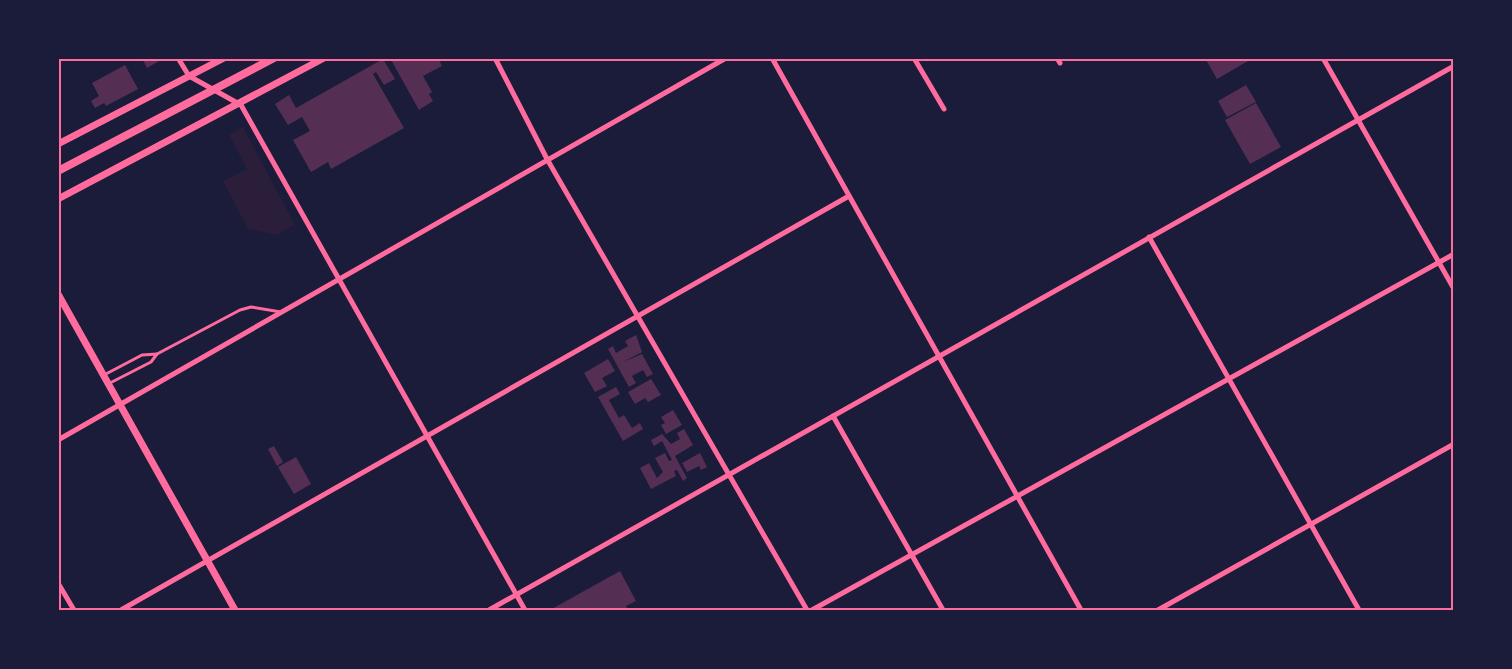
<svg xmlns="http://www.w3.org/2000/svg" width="1512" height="669" font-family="Lato,sans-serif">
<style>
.green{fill:#2a1e3b}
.building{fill:#542f53}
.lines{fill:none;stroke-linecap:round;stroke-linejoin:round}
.service{stroke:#ff6b9d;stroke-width:3}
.minor{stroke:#ff6b9d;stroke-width:5}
.tertiary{stroke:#ff6b9d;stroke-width:7}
.primary{stroke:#ff6b9d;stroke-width:8}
.neatline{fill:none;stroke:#ff6b9d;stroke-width:2}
</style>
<rect width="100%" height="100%" fill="#1b1b3a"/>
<path class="green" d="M243,127l52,98 -18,10 -29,-6 -25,-48 24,-12 -18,-34z"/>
<g class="building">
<path d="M142,58h22l-17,10z"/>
<path d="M390,58h48l4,8 -19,10 9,16 -3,2 4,7 -14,9z"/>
<path d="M1205,58h48l-36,21z"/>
<path d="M383,59l12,20 -11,6 -8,-13 -3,2 31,54 -73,41 -3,-7 -17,10 -18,-32 17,-9 -8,-14 -14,8 -13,-21 14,-9 7,13z"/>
<path d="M125,65l13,24 -32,17 -2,-3 -9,5 -4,-7 8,-5 -7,-13z"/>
<path d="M1246,85l10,17 -29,15 -9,-16z"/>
<path d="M1256,103l25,44 -31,17 -25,-44z"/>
<path d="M636,335l6,17 -19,10 19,-8 11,20 -6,3 -4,-7 -11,6 4,7 -7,4 -21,-38 5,-3 3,7 12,-7 -3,-5z"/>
<path d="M608,359l7,12 -13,7 5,8 -12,6 -11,-19z"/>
<path d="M651,379l10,16 -13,7 -3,-4 -10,6 -7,-12z"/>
<path d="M616,387l4,7 -11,6 10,18 5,-3 8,13 8,-5 3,6 -20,12 -25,-44z"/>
<path d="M673,410l9,15 -16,9 -5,-9 4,-2 -4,-6z"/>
<path d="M684,429l9,16 -18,11 12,22 -4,3 -6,-11 -3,1 2,5 -25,13 -11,-21 9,-5 8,15 6,-6 -8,-14 10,-5 4,8 3,-1 -10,-19 -8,5 -3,-6 11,-6 9,10 9,-5 -3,-6z"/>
<path d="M274,446l9,16 -6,4 -9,-17z"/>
<path d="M700,453l7,14 -6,3 -2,-4 -12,6 -5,-9z"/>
<path d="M296,457l15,27 -17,10 -16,-27z"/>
<path d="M620,571l16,30 -10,5 2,4h-78z"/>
</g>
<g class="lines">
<g class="service">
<path d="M157,354l83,-44 11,-3 30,5"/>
<path d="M104,375l38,-20 15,-1 -6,8 -43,22"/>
</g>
<g class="minor">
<path d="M178,58l11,18 52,29 284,505"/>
<path d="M495,58l52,101 260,451"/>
<path d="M772,58l309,552"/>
<path d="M914,58l30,51"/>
<path d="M1057,58l3,5"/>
<path d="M1323,58l131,231"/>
<path d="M1149,237l210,373"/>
<path d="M833,416l110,194"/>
<path d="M58,440l668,-382"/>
<path d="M58,583l16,27"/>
<path d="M121,610l728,-414"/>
<path d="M489,610l965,-544"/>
<path d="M812,610l642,-356"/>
<path d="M1158,610l296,-166"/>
</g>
<g class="tertiary">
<path d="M58,144l166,-86"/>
<path d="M58,199l266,-141"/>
<path d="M58,294l177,316"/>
</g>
<path class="primary" d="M58,171l216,-113"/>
</g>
<rect width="1512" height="669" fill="none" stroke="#1b1b3a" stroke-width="120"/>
<rect x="60" y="60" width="1392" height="549" class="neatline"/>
</svg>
